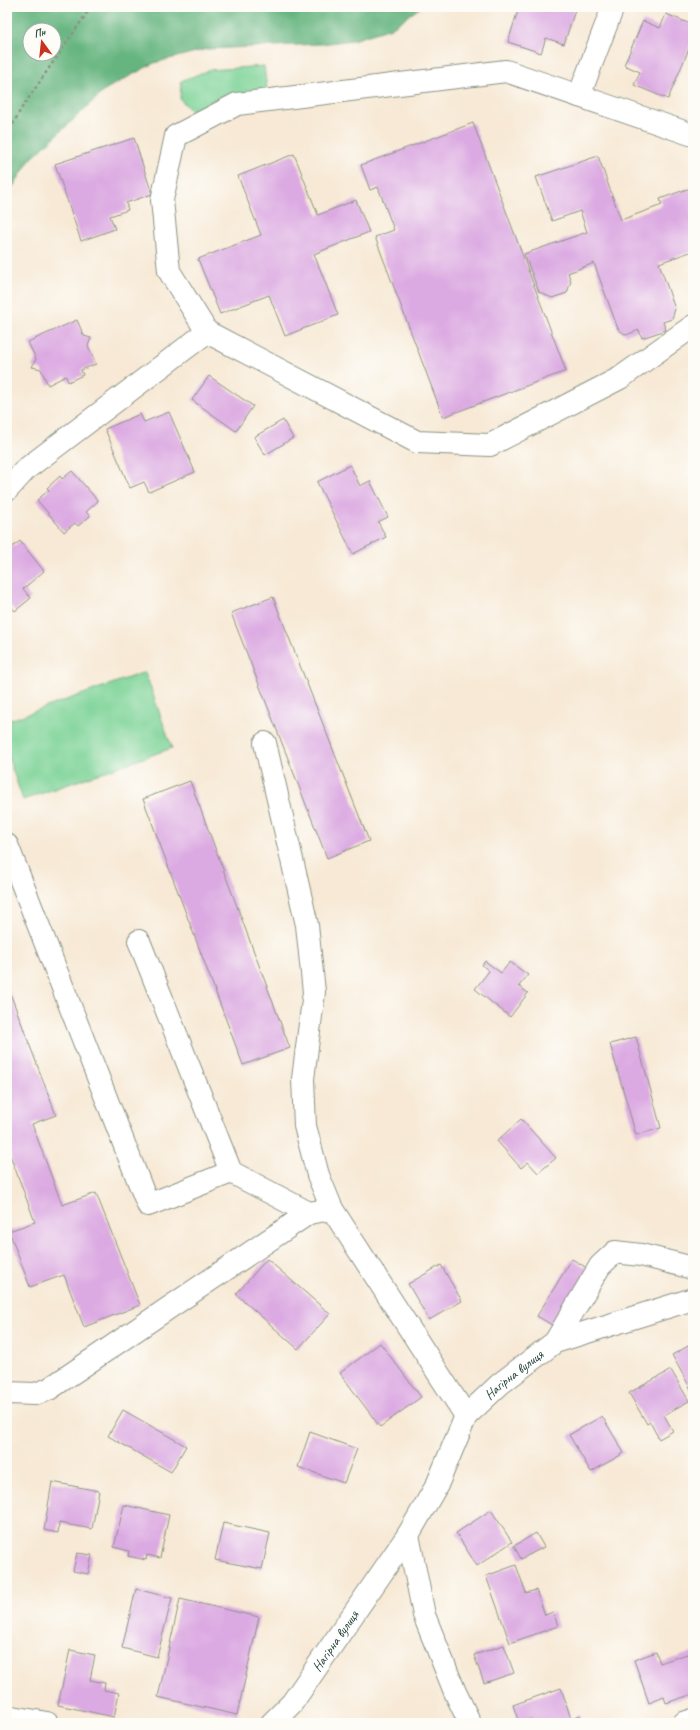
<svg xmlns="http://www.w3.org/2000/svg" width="700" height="1730" font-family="Caveat,sans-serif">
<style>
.green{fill:#7dd397;stroke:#4e8866}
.forest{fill:#66b580;stroke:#42795a;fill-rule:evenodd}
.building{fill:#dcaae2}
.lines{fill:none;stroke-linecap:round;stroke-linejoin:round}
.minor-casing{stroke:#8b9384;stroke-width:24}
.path{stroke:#8b9384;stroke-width:2.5;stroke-dasharray:3 3;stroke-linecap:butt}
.minor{stroke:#fff;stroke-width:22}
.labels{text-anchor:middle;stroke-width:3;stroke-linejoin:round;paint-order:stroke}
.street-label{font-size:14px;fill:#1f3d34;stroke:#fdfcf7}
</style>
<rect width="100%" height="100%" fill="#fdfcf7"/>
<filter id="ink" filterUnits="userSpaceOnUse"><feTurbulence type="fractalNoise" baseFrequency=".025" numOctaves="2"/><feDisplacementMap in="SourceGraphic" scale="8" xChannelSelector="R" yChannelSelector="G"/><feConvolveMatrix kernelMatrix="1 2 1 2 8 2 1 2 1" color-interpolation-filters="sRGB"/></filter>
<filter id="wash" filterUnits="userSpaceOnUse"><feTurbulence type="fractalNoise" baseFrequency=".012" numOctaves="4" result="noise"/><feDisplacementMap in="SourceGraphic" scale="16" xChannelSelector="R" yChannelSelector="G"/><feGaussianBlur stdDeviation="0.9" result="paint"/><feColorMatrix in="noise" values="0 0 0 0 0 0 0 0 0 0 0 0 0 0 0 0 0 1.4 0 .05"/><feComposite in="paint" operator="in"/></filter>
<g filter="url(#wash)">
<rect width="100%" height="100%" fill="#f7e9d5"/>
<g class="green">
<path d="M264,66l3,24 -32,6 -42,17 -13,-14 1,-18 28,-11z"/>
<path d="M145,672l27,76 -149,52 -16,-46v-33z"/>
</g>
<path class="forest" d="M7,7h414l-30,21 -38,12 -32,4 -114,5 -53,14 -48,26 -76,71 -23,36zM30,30h24v24h-24z"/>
<g id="blocks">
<g class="building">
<path d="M519,7h57l-12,37 -18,-6 -5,15 -33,-11z"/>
<path d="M666,14l27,11v14l-25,60 -34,-14 6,-13 -16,-7 19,-44 17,7z"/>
<path d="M473,123l93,248 -123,46 -68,-180 19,-7 -16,-43 -8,3 -9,-25z"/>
<path d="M134,138l18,56 -26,9 2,7 -18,6 5,13 -34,12 -26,-77z"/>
<path d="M294,154l24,61 38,-15 13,32 -55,22 24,61 -53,21 -16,-41 -49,19 -22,-55 63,-24 -23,-59z"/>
<path d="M598,156l23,64 41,-15 -2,-6 27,-10 6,3v59l-34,12 16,46 -3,10 -9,3 3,8 -24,8 -3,-8 -13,5 -8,-6 -24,-66 -26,10 3,8 -4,12 -15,5 -13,-6 -15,-38 63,-22 -7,-21 -28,10 -16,-44z"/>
<path d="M77,320l7,16 7,2 -3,8 8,18 -15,6 2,5 -15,7 -2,-6 -18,9 -7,-16 -9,-2 4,-8 -8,-17z"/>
<path d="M209,376l44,30 -17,25 -44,-31z"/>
<path d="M169,412l26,60 -46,20 -5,-10 -14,6 -25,-59 35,-15 4,8z"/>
<path d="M283,420l10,18 -28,17 -11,-18z"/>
<path d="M350,465l10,21 10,-5 18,36 -10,5 8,15 -33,17 -36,-72z"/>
<path d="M72,471l26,30 -12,11 4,4 -12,10 -3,-3 -11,9 -27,-32 12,-10 -2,-2 13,-12 2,3z"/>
<path d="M20,541l24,30 -21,18 8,9 -16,13 -8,-9v-51z"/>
<path d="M273,597l96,244 -42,17 -96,-245z"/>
<path d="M190,781l100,267 -47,17 -100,-266z"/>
<path d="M485,961l16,12 9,-11 18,13 -9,11 9,7 -18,24 -35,-28 14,-18 -7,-6z"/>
<path d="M7,985l49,130 -24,9 30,81 34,-12 44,112 -56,22 -20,-52 -34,12 -21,-56 26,-9 -28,-75z"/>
<path d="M636,1037l25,91 -25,7 -26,-91z"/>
<path d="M521,1119l35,39 -18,15 -10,-11 -7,6 -24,-27z"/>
<path d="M267,1259l63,55 -32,35 -62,-55z"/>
<path d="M572,1259l20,12 -35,57 -20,-12z"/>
<path d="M441,1265l21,36 -33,19 -21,-36z"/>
<path d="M380,1343l41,54 -41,30 -40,-54z"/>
<path d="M690,1345l3,6v42l-21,-38z"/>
<path d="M671,1370l18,31 -25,14 9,16 -14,8 -9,-17 -3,2 -18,-31z"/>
<path d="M123,1410l63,36 -15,26 -63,-36z"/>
<path d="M602,1416l22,37 -33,19 -22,-37z"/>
<path d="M310,1432l47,17 -13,34 -46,-16z"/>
<path d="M52,1482l47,9 -7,38 -33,-6 -1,10 -14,-3z"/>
<path d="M124,1505l45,10 -9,43 -13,-3 -1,5 -18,-4 1,-5 -15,-4z"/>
<path d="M491,1510l21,32 -35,24 -21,-33z"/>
<path d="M223,1523l47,10 -8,36 -47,-9z"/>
<path d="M536,1533l8,14 -23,12 -7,-13z"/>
<path d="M77,1553l15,2 -4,19 -15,-3z"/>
<path d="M516,1565l10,28 10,-3 9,25 8,-3 5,14 -48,17 -24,-67z"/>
<path d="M136,1589l36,9 -15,59 -35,-9z"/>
<path d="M180,1599l79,18 -22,98 -79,-18z"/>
<path d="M504,1645l10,28 -30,10 -10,-28z"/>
<path d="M70,1650l25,5 -5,25 15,3 -1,7 15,3 -5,24 -56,-12z"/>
<path d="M656,1652l4,11 33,-11v42l-27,9 -2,-6 -15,6 -15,-43z"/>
<path d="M561,1688l10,31 9,-4 3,8h-51l-1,-4 -12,4 -6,-18z"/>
</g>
</g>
</g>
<g filter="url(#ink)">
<use href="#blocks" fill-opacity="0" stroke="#8b9384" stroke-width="1"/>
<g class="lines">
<defs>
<g id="minor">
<path d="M579,96l34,-89"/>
<path d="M693,135l-187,-64 -269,33 -61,32 -14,64 7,71 38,61 210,110 73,3 130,-67 73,-52"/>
<path d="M7,490l19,-21 181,-137"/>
<path d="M265,743l42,182 7,67 -11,87 2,47 13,49 14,34 134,207"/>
<path d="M7,845l141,360 83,-33"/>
<path d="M139,941l92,231 78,41"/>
<path d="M555,1342l45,-76 15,-14 26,3 52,13"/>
<path d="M7,1393l28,1 14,-5 260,-176 23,-4"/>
<path d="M7,1716l40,7"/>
<path id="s1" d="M272,1723l20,-20 116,-168"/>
<path id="s2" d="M470,1723l-15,-31 -31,-77 -16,-80 29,-50 29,-69 34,-32 55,-42 138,-43"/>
<path d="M684,1723l9,-3"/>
</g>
</defs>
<use href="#minor" class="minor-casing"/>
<path class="path" d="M7,135l14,-26 70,-102"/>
<use href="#minor" class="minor"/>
</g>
</g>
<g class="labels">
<g class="street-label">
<text dy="5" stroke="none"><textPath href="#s2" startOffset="395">Нагірна вулиця</textPath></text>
<text dy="5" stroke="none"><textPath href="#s1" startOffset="104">Нагірна вулиця</textPath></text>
</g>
</g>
<rect width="700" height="1730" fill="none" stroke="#fdfcf7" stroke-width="24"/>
<g transform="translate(42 42) rotate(345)"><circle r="19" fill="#fdfcf7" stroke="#a4b0a9"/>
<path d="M0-3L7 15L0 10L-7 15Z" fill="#c8321e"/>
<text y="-6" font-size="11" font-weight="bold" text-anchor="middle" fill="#1f3d34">Пн</text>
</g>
</svg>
